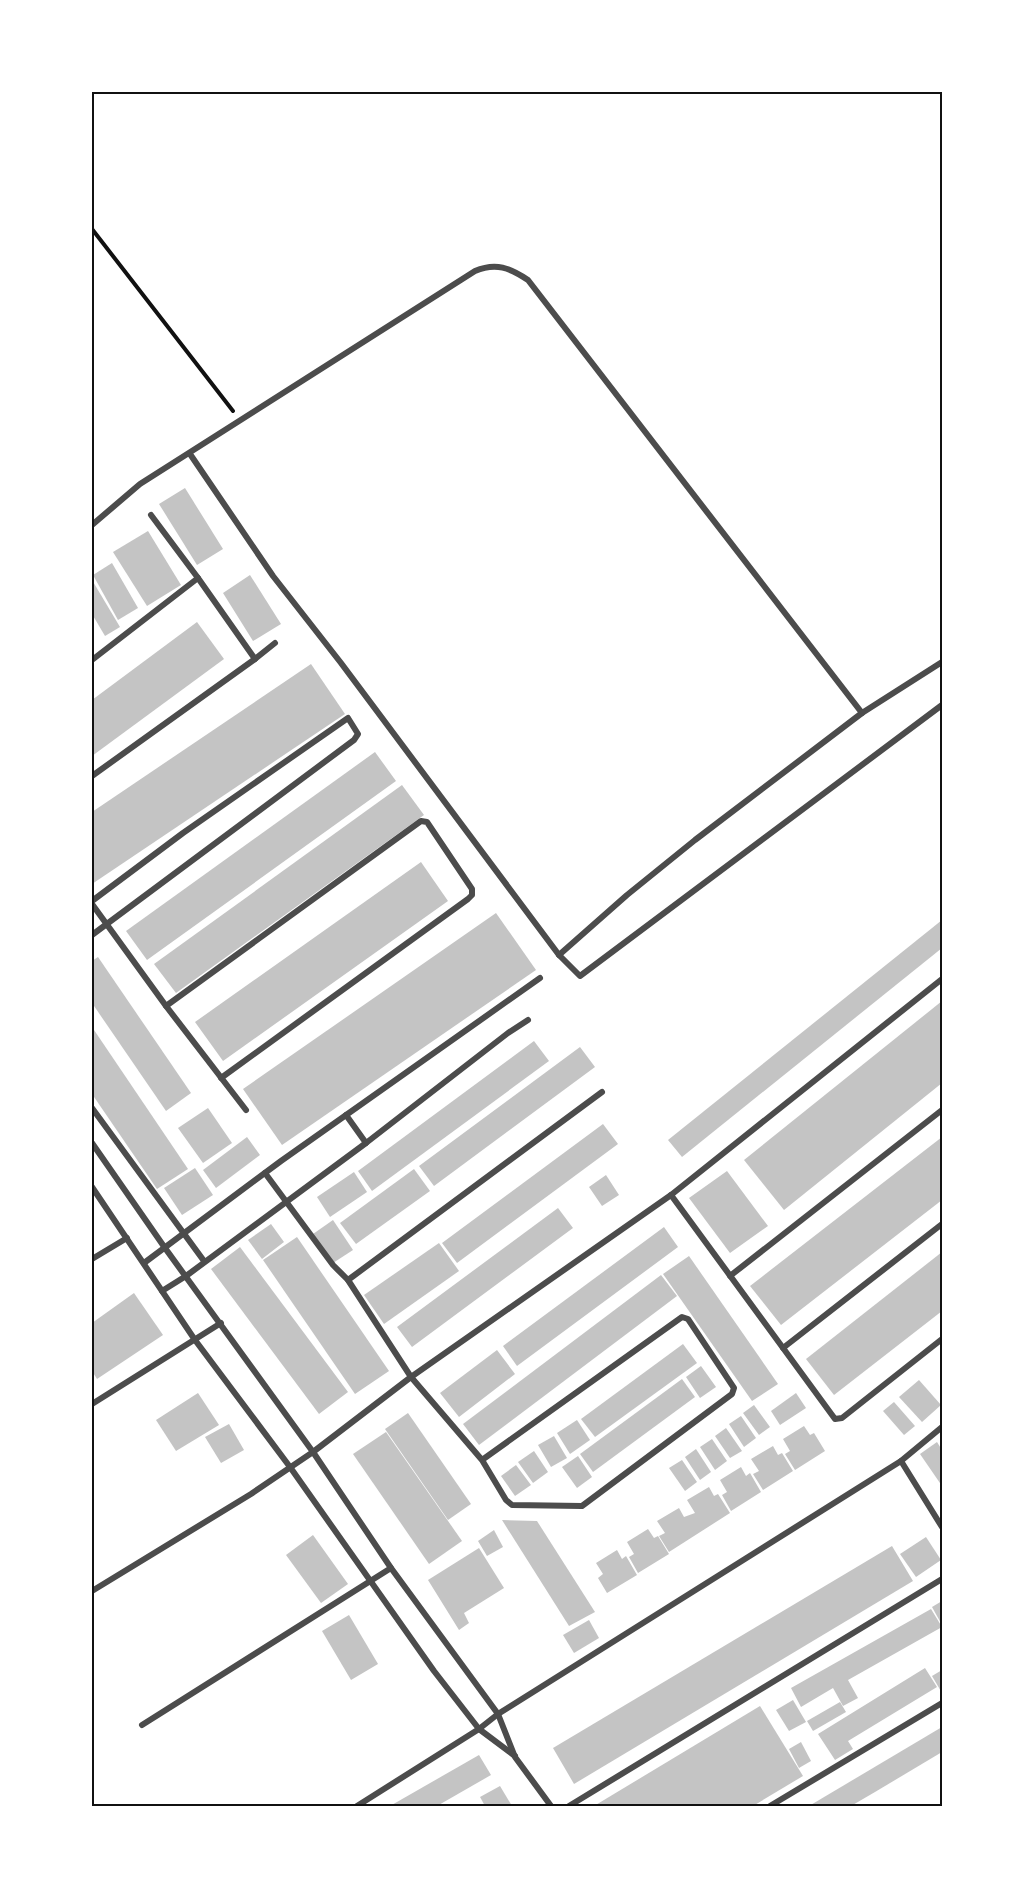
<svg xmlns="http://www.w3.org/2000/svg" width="1034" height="1898" font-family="Poppins,sans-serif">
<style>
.building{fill:#c4c4c4}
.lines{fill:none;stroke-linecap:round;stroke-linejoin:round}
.path{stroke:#111;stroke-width:4}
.minor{stroke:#4c4c4c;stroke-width:6}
.neatline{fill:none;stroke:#111;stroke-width:2}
</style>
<rect width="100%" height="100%" fill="#fff"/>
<g class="building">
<path d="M185,488l38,61 -26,16 -38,-61z"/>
<path d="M148,531l33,54 -34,21 -34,-54z"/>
<path d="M112,563l26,45 -20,12 -25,-45z"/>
<path d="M250,575l31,49 -28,17 -30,-48z"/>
<path d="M92,580l28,47 -15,9 -13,-22z"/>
<path d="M197,622l27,37 -132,97v-56z"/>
<path d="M311,664l34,50 -253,170v-72z"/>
<path d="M375,752l21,29 -249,179 -21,-29z"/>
<path d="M402,785l22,30 -248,178 -22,-29z"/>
<path d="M421,862l27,39 -225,160 -28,-39z"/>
<path d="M496,913l40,57 -254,175 -39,-56z"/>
<path d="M942,920v28l-260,209 -14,-17z"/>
<path d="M98,957l93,136 -25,18 -74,-108v-42z"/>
<path d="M942,1001v82l-158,127 -40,-50z"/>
<path d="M92,1027l96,142 -31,20 -65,-95z"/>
<path d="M534,1041l15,20 -177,130 -14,-20z"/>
<path d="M580,1047l15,20 -161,119 -15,-20z"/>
<path d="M208,1108l24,35 -29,20 -25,-35z"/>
<path d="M603,1124l15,20 -161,119 -15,-20z"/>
<path d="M247,1137l13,18 -44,33 -13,-18z"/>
<path d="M942,1137v63l-161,125 -31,-39z"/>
<path d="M195,1168l18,27 -31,20 -18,-27z"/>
<path d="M414,1169l16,22 -74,53 -16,-21z"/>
<path d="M727,1171l41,55 -38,27 -41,-55z"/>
<path d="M354,1172l13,20 -37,25 -13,-20z"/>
<path d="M606,1175l13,20 -17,11 -13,-19z"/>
<path d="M558,1208l15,20 -161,119 -15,-20z"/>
<path d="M333,1220l20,30 -20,13 -20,-29z"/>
<path d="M271,1224l13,18 -22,17 -14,-19z"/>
<path d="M664,1227l14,20 -161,119 -14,-20z"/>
<path d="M297,1237l92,134 -34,23 -92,-134z"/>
<path d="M439,1243l20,28 -75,53 -20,-29z"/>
<path d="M240,1247l108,145 -29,22 -108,-145z"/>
<path d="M942,1252v59l-108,84 -28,-36z"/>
<path d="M689,1256l89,128 -26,17 -89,-127z"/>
<path d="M661,1275l16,21 -198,149 -16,-21z"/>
<path d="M134,1293l29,42 -66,44 -5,-8v-48z"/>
<path d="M683,1344l14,19 -102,74 -14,-18z"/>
<path d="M497,1350l18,24 -56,43 -19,-24z"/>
<path d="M701,1366l15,21 -16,11 -14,-21z"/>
<path d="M682,1379l13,18 -102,75 -13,-18z"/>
<path d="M919,1380l22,25 -19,17 -23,-25z"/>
<path d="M198,1393l21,32 -43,26 -20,-31z"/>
<path d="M796,1393l10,15 -26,17 -9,-14z"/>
<path d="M894,1402l21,24 -11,9 -21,-24z"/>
<path d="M754,1405l16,22 -11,8 -16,-22z"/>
<path d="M408,1413l63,91 -23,16 -63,-91z"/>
<path d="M741,1416l15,22 -12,9 -15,-23z"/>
<path d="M577,1420l13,20 -20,14 -13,-21z"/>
<path d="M229,1424l15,26 -23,13 -16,-26z"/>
<path d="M804,1426l6,9 4,-2 11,18 -30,19 -10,-16 5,-3 -7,-12z"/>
<path d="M726,1428l16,23 -12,7 -15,-22z"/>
<path d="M386,1432l76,109 -33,23 -76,-110z"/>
<path d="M554,1436l13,22 -16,9 -13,-22z"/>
<path d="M712,1439l15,22 -12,9 -15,-23z"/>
<path d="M937,1442l5,8v36l-22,-32z"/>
<path d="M773,1446l5,9 4,-2 11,18 -30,19 -10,-16 6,-3 -8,-12z"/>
<path d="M696,1449l15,23 -11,8 -15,-23z"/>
<path d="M534,1451l14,21 -15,11 -15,-21z"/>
<path d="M578,1456l14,21 -15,11 -15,-21z"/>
<path d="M682,1460l15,22 -12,9 -16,-23z"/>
<path d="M516,1465l15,20 -16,11 -14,-20z"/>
<path d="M741,1467l5,9 4,-3 11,19 -30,19 -9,-16 5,-3 -7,-12z"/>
<path d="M709,1487l5,9 4,-2 12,19 -61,39 -10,-16 6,-3 -8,-12 22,-13 5,9 11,-4 -8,-13z"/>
<path d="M502,1520l35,1 58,91 -26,14z"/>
<path d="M648,1529l6,9 4,-2 11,18 -31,19 -9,-16 5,-3 -7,-12z"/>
<path d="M494,1530l9,17 -16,9 -9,-15z"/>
<path d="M313,1535l35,49 -27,19 -35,-48z"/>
<path d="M926,1537l15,23 -25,17 -16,-23z"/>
<path d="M892,1546l21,35 -339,203 -21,-36z"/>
<path d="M479,1548l25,40 -40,25 5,10 -10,7 -31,-50z"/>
<path d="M617,1550l5,9 4,-3 11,19 -30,18 -9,-15 5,-4 -7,-11z"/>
<path d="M942,1601v24l-10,-18z"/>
<path d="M931,1609l11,18 -94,53 10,18 -15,8 -10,-18 -32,19 -10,-19z"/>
<path d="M349,1615l29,49 -27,16 -29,-49z"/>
<path d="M589,1620l10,18 -25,15 -11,-18z"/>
<path d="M925,1668l12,19 -89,54 5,8 -18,11 -17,-26z"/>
<path d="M942,1670v23l-10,-17z"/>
<path d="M793,1700l13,22 -17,9 -13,-21z"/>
<path d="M840,1702l6,10 -33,19 -6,-10z"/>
<path d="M760,1706l43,70 -50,30h-159z"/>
<path d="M942,1727v25l-67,40 -24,14h-42z"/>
<path d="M801,1742l10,19 -12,7 -10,-19z"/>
<path d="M479,1755l12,20 -54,31h-47z"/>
<path d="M500,1786l12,20h-27l-5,-9z"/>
</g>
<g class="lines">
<path class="path" d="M92,229l141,182"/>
<g class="minor">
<path d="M190,454l83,122 68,87 218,292 21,21 362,-271"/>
<path d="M151,515l47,63"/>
<path d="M92,525l48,-41 335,-213c21,-9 35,-3 53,9l334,433"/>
<path d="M92,660l106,-82 57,81"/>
<path d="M92,776l163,-117 20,-16"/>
<path d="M92,901l91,-68 165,-115 10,16 -4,6 -262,195"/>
<path d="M92,904l74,102 80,104"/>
<path d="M559,955l68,-60 68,-55 167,-127 80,-51"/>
<path d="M166,1006l255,-185 6,1 45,67v6l-4,4 -247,179"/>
<path d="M92,1108l112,153"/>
<path d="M346,1115l20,28"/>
<path d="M92,1143l73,105 148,204 78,116 107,146 17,43 36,49"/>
<path d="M265,1173l68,92 15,15 63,97 71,83 24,40 6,5 70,1 150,-112 2,-6 -46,-69 -6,-2 -200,143"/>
<path d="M92,1187l103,153 95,127 144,204 45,58 36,27"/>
<path d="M671,1195l164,224 7,-1 100,-79"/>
<path d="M92,1259l35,-21"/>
<path d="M144,1263l137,-102 259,-183"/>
<path d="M730,1276l212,-166"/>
<path d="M348,1280l254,-188"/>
<path d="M162,1291l24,-15 180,-133 142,-110 20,-13"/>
<path d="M783,1348l159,-124"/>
<path d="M92,1404l129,-81"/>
<path d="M901,1461l41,66"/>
<path d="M92,1591l159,-97 62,-42 98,-75 260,-182 271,-216"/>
<path d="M142,1725l249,-157"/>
<path d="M357,1806l122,-77 19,-15 403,-253 41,-34"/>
<path d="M569,1806l373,-227"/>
<path d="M770,1806l172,-103"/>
</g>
</g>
<rect width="1034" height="1898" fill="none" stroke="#ffffff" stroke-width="186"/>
<rect x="93" y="93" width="848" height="1712" class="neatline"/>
</svg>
